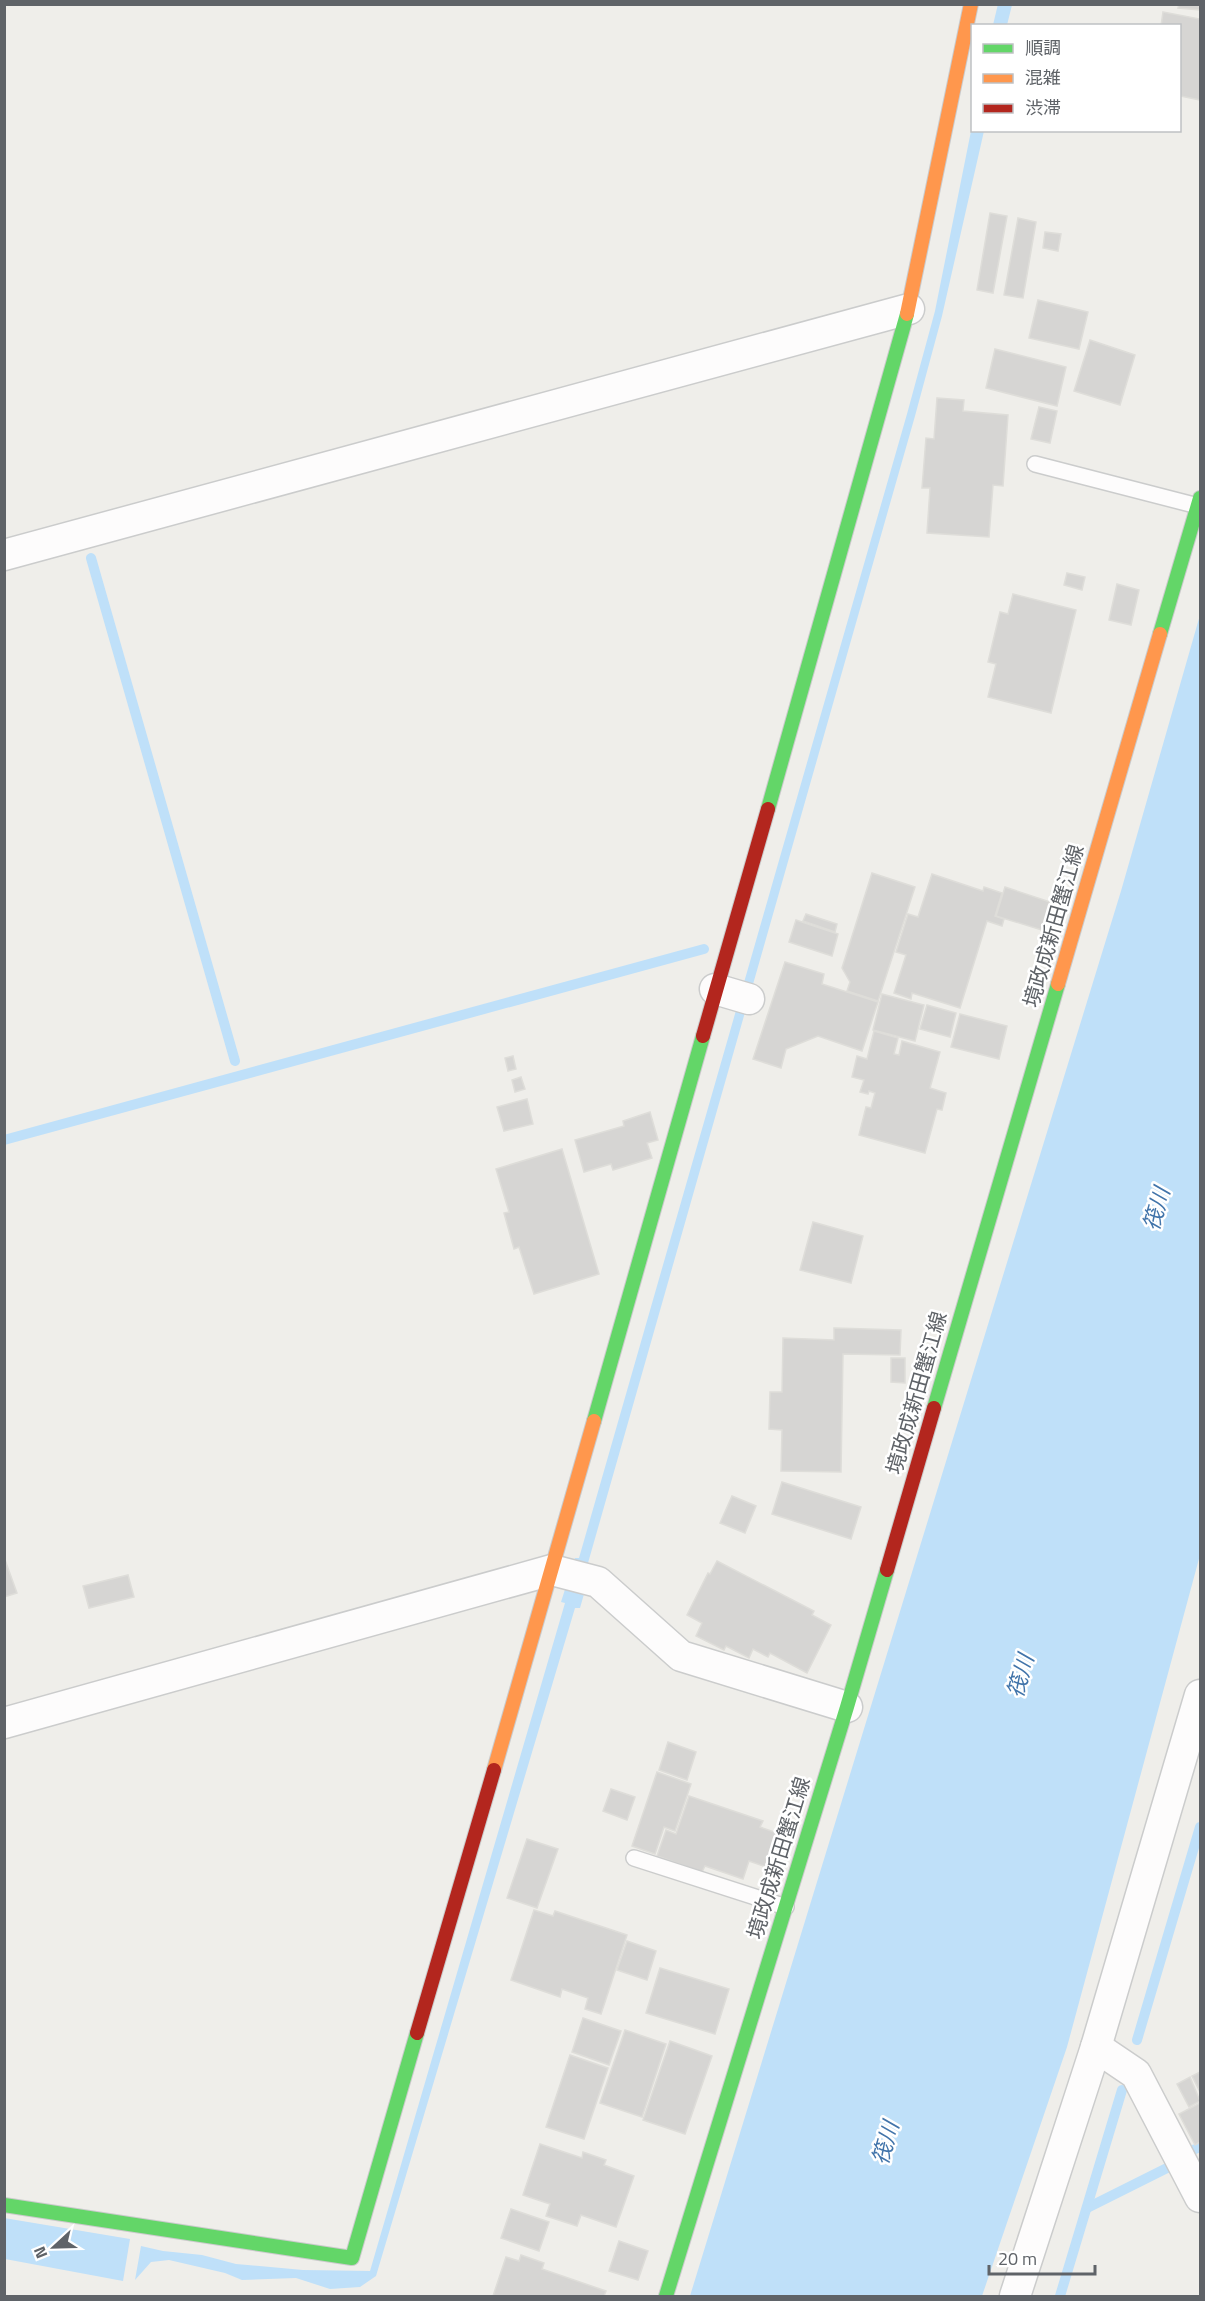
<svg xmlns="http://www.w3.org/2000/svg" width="1205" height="2301" font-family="'Titillium Web','Noto Sans JP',sans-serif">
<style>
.water{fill:#bfe0f9}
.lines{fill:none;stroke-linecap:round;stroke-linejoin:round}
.stream{stroke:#bfe0f9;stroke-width:10}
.building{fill:#d6d5d3;stroke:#deddd9;stroke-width:1.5}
.lane-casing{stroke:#cbcccc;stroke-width:18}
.street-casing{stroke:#cbcccc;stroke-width:33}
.fast-casing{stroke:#cacacb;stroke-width:16}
.slow-casing{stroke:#cacacb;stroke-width:16}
.jam-casing{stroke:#cacacb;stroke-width:16}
.lane{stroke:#fdfcfc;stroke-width:15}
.street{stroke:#fdfcfc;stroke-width:30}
.fast{stroke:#63d668;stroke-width:14}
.slow{stroke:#ff974d;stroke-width:14}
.jam{stroke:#b3261e;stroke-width:14}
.labels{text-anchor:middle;stroke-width:5;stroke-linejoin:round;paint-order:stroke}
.street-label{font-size:21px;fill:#5f6368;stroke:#fff}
.water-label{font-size:22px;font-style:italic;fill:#4174aa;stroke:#fff}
</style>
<rect width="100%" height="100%" fill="#efeeea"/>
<g class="water">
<path d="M998,4l14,1 -5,20h-14z"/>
<path d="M972,126v4l12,1 -42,185 -27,100 -327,1147 4,3 -12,42h-5l-199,668 -16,11 -30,2 -34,-11 -54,2 -17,-7 -56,-13 -18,2 -16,18 6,-34 22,5 39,4 34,9 67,6 67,1 195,-668 -4,-1 14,-44h4l328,-1144 28,-103z"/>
<path d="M1200,615v940l-133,492 -85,249h-292l431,-1405z"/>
<path d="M4,2218l126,21 -7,42 -118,-22z"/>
</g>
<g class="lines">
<g class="stream">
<path d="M91,558l144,503"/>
<path d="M4,1140l700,-191"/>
<path d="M1137,2040l63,-213"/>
<path d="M1193,2150l7,-3"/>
<path d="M1089,2207l78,-39"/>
<path d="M1060,2296l62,-206"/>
</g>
</g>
<g class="building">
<path d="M1179,4h21v6l-22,-2z"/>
<path d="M1163,12l37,7v81l-20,-4v-70h-19z"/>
<path d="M990,213l17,3 -14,77 -16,-3z"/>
<path d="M1018,218l18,4 -13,76 -19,-3z"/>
<path d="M1045,232l16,2 -3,17 -15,-3z"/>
<path d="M1038,300l50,12 -9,37 -50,-11z"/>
<path d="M1090,340l45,15 -15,50 -46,-14z"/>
<path d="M995,349l71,18 -9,39 -71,-18z"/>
<path d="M937,398l27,2 -1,11 45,4 -5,71 -10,-1 -4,52 -62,-4 3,-45h-8l4,-50 8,1z"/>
<path d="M1039,407l18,4 -7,32 -19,-4z"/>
<path d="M1067,573l18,4 -3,13 -18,-5z"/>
<path d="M1117,584l22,6 -8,35 -22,-5z"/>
<path d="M1013,594l63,16 -25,103 -63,-16 8,-33 -8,-2 12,-50 8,2z"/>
<path d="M872,873l43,14 -37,114 -31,-10 3,-9 -8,-14z"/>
<path d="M932,874l51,17 1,-4 18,6 -7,23 9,3 -2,7 -15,-5 -27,87 -48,-15 -1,6 -17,-6 12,-38 -10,-3 12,-38 10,3z"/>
<path d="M1005,887l45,15 -8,28 -46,-14z"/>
<path d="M806,914l31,10 -2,8 -32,-11z"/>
<path d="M796,920l42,14 -6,22 -43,-14z"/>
<path d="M785,962l39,12 -2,10 56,18 -16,49 -44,-15 -32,13 -5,19 -28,-9z"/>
<path d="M882,994l42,11 -9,36 -42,-11z"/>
<path d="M927,1005l29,8 -6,24 -30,-8z"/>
<path d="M960,1014l47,12 -8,33 -48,-12z"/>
<path d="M874,1031l24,7 -4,16 5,1 3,-14 38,11 -10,36 16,5 -4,17 -5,-1 -12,44 -66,-18 7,-28 5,1 4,-15 -6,-2 -1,3 -8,-2 4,-12 -12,-3 5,-21 10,3z"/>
<path d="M513,1056l3,13 -8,2 -3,-13z"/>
<path d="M521,1077l4,12 -10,3 -3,-12z"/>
<path d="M527,1099l6,25 -29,7 -7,-24z"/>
<path d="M650,1112l8,28 -11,3 5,15 -39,12 -2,-6 -27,8 -9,-32 49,-14 -1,-5z"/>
<path d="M562,1149l37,125 -65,20 -15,-47 -5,2 -10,-36 5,-1 -13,-43z"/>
<path d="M813,1222l50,14 -12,47 -51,-13z"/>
<path d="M834,1328l67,2 -1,25 -57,-1 -2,118 -60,-1 1,-41 -13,-1 1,-37h12l1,-54 51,2z"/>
<path d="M891,1358h14v25l-14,-1z"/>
<path d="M782,1482l79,25 -10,32 -79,-25z"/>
<path d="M732,1496l24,10 -11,27 -25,-10z"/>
<path d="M4,1557l13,36 -13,4z"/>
<path d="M717,1561l97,50 -2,4 19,10 -24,48 -37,-20 -2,4 -15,-8 -4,9 -23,-12 -2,4 -28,-14 6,-13 -15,-8 21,-42 2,1z"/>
<path d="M128,1575l6,22 -45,11 -6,-22z"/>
<path d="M668,1742l28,10 -9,28 -28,-10z"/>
<path d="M657,1772l34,12 -16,47 -11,-4 -9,27 -23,-8z"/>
<path d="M611,1789l24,8 -8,23 -24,-9z"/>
<path d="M689,1796l74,25 -3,6 17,6 -11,34 -17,-6 -6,18 -38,-13 -3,6 -45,-16 9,-26 10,4z"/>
<path d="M527,1839l31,10 -21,59 -30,-10z"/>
<path d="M534,1910l19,6 2,-5 72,24 -26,79 -16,-5 3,-11 -26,-9 -2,8 -49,-17z"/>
<path d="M627,1941l29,10 -9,29 -30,-10z"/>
<path d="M660,1968l69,21 -14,45 -69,-21z"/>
<path d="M583,2018l38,13 -12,34 -37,-13z"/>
<path d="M625,2030l41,14 -24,73 -42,-14z"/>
<path d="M670,2041l42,15 -27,78 -42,-14z"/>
<path d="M570,2055l38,13 -24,71 -38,-12z"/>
<path d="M1200,2072v20l-8,-16z"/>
<path d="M1190,2077l10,24 -11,6 -12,-23z"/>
<path d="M1200,2103v39l-5,3 -16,-31z"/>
<path d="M540,2144l42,14 1,-6 23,8 -2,5 30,11 -18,51 -35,-12 -4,11 -31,-10 4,-12 -27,-9z"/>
<path d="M511,2209l38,13 -10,29 -38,-13z"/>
<path d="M619,2241l29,10 -10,29 -29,-9z"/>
<path d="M521,2255l23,8 -2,6 64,22 -2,5h-111l13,-39 13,4z"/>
</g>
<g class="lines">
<defs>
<g id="lane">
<path d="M1035,464l163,42"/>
<path d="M634,1858l152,49"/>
</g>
<g id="street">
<path d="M4,555l905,-246"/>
<path d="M715,989l34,10"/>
<path d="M4,1723l548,-153 46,12 83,74 166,51"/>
<path d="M1096,2047l40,27 64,123"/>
<path d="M1015,2296l81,-249 104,-352"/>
</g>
<g id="fast">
<path d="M1160,634l40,-136"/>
<path d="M768,809l139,-495"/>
<path d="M934,1408l124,-424"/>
<path d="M594,1421l109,-385"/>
<path d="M4,2205l348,53 65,-225"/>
<path d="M666,2296l181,-589 40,-137"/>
</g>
<g id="slow">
<path d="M907,314l64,-310"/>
<path d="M1058,984l102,-350"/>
<path d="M494,1770l100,-349"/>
</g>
<g id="jam">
<path d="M703,1036l65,-227"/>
<path d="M887,1570l47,-162"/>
<path d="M417,2033l77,-263"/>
</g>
</defs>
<use href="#lane" class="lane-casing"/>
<use href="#street" class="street-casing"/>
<use href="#fast" class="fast-casing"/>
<use href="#slow" class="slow-casing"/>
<use href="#jam" class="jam-casing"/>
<use href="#lane" class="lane"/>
<use href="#street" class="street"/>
<use href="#fast" class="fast"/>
<use href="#slow" class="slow"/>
<use href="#jam" class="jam"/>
</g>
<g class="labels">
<g class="street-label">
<text transform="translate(1054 926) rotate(-74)" y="7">境政成新田蟹江線</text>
<text transform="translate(917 1393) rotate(-74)" y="7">境政成新田蟹江線</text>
<text transform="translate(779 1858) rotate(-73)" y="7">境政成新田蟹江線</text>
</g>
<g class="water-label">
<text transform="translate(1156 1209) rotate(-74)" y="8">筏川</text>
<text transform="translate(1020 1676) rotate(-74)" y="8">筏川</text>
<text transform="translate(885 2143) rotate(-74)" y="8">筏川</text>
</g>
</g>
<rect width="1205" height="2301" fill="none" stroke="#5f6368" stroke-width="12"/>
<rect x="971" y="24" width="210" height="108" fill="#ffffff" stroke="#bfc1c3" stroke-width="1.5"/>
<rect x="983" y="44" width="30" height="9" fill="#63d668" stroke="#bfc1c3" stroke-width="1.5"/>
<text x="1025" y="54" font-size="18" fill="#5f6368">順調</text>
<rect x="983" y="74" width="30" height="9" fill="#ff974d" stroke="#bfc1c3" stroke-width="1.5"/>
<text x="1025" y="84" font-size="18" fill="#5f6368">混雑</text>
<rect x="983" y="104" width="30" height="9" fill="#b3261e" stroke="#bfc1c3" stroke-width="1.5"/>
<text x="1025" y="114" font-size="18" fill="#5f6368">渋滞</text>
<g transform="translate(54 2247) rotate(248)" stroke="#ffffff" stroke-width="4.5" paint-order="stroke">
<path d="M0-4.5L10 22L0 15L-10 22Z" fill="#5f6368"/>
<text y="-9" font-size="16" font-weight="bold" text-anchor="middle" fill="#5f6368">N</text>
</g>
<path d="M989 2265v9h106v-9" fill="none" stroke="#5f6368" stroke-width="3"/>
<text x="998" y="2265" font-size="18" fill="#5f6368" stroke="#ffffff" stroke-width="4.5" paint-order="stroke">20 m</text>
</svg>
